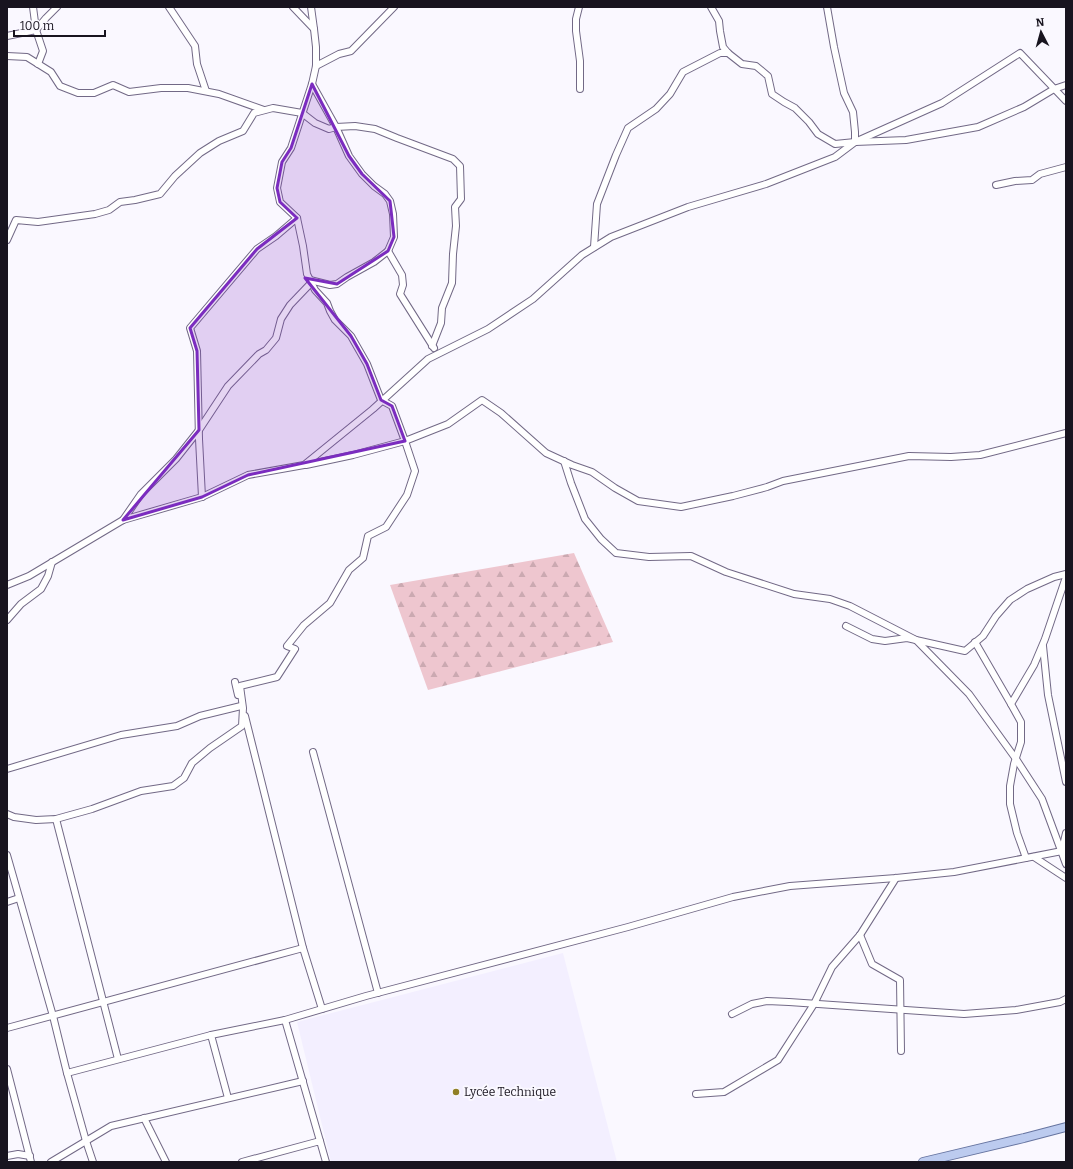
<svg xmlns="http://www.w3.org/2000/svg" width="1073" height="1169" font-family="Bitter,serif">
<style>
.built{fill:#f3efff}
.forest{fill:url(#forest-firs)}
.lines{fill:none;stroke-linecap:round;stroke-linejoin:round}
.minor-casing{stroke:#726986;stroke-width:8}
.major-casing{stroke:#6674a0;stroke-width:10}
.minor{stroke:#fff;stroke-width:6}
.major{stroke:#bccbef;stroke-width:8}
.marked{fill:#7b2cbf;fill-opacity:0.2;stroke:#7b2cbf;stroke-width:3;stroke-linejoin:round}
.poi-dot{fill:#917f26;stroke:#faf8ff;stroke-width:1.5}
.labels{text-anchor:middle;stroke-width:4;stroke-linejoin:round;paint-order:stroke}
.poi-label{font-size:12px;fill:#18141f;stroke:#faf8ff;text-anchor:start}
</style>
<defs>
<pattern id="forest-firs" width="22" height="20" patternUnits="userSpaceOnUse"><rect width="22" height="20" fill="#eec6cf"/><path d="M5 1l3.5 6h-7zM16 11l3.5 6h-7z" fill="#cba9b1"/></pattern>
</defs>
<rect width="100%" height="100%" fill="#faf8ff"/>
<path class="built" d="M563,953l54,209h-286l-34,-140z"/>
<path class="forest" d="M574,553l39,89 -185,48 -38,-105z"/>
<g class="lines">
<defs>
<g id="minor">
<path d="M33,7l3,23 7,21 -5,13"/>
<path d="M169,7l26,39 2,18 9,27"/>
<path d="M311,7l3,22"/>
<path d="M579,7l-3,12v12l4,30v28"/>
<path d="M711,7l8,14 1,10 3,16 5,6 14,11 14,2 12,10 4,18 12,8 11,6 14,14 9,12 17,10 20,-2 51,-2 72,-13 46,-20 30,-18 12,-4"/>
<path d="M827,7l7,40 10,46 9,19 2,20v10"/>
<path d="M7,36l29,-6 10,-12 11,-11"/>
<path d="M7,56l20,1 24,15 9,14 18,7h16l19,-8 16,7 32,-4h27l31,6 45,16"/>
<path d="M316,66l23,-12 12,-3 43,-44"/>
<path d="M996,185l19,-4 17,-1 8,-6 26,-7"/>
<path d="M7,240l9,-20 22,2 57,-8 14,-4 11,-8 15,-2 25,-6 15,-18 25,-23 19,-12 24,-10 11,-18 19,-5 29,5 13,10 14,6 7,-2 19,-1 20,3 22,9 56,21 7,7 1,33 -6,8 1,19 -3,28 -1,29 -10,25 -1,15 -9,23"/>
<path d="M594,247l3,-43 19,-49 12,-27 28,-19 14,-15 13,-22 37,-19h8"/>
<path d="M388,251l14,24 1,10 -3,9 34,54"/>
<path d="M310,280l20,5 7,-1 10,-7 27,-15 14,-11 6,-14 -1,-23 -3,-13 -5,-7 -11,-8 -12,-12 -13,-18 -13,-29 -24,-43"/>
<path d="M564,461l7,22 14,36 16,20 15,14 33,4 42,-1 35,16 68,22 36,5 20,7 66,34 53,54 47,65 26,40 24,65"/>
<path d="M306,465l47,-10 52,-14 43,-17 34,-24 19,13 45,40 26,12 20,7 23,16 23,13 43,6 52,-11 34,-9 16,-6 126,-25 42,1 29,-2 86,-22"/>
<path d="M202,497l-3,-58 -2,-88 -7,-23 67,-79 19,-13 21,-18"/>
<path d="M123,520l18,-26 35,-35 23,-29 29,-44 31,-32 7,-4 10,-12 5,-19 9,-14 21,-22"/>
<path d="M7,585l22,-9 94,-56 79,-23 46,-22 56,-10 69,-56 55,-50 60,-30 45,-30 49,-44 29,-18 77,-30 78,-23 69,-27 20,-15 87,-39 78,-50 46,48"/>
<path d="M7,620l14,-16 20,-15 7,-13 4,-14"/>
<path d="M846,626l26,13 13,2 22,-3 58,13 18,-15 13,-20 14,-16 17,-11 27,-12 12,-3"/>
<path d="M975,642l36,62"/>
<path d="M1043,646l5,49 18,87"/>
<path d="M235,682l3,13"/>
<path d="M245,716l58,232 19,61"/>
<path d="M313,752l65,241"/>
<path d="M7,769l114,-34 56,-9 23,-10 41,-10"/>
<path d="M7,814l7,3 22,3 20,-1 36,-10 49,-18 32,-5 11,-8 8,-15 18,-15 32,-22 1,-18 -3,-22 37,-9 18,-28 -8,-3 17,-21 26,-22 19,-33 14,-12 5,-22 18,-9 21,-32 8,-24 -10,-30 -13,-35 -11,-6 -14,-36 -16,-28 -16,-16 -5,-9 -3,-8 -12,-13 -8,-16 -4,-28 -6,-28 -17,-16 -3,-14 5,-26 9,-14 21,-64 4,-18v-19l-2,-18 -21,-22"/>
<path d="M56,819l62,240"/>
<path d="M1062,850l4,-17"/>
<path d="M7,855l46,161 14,57 144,-38 74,-15"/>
<path d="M1034,857l32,21"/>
<path d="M1026,858l-9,-25 -7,-29v-18l4,-22 7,-22v-20l-10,-18 23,-39 11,-26 21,-62"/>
<path d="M7,902l12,-4"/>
<path d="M860,935l12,29 28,16 1,71"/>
<path d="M732,1014l20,-10 15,-3 22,1 175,12 52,-4 44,-8 6,-3"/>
<path d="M7,1028l296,-80"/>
<path d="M211,1035l17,63"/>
<path d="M7,1069l24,93"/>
<path d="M67,1073l19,68 7,21"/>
<path d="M696,1094l28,-2 54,-32 36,-56 18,-37 28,-32 36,-57"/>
<path d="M144,1118l22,44"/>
<path d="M320,1141l-35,-121 81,-24 262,-69 105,-30 57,-11 106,-8 58,-6 108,-21 4,1"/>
<path d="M7,1156l11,-2 12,2"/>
<path d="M51,1162l60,-36 192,-45"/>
<path d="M242,1162l78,-21 6,21"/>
</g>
<path id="major" d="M923,1162l101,-24 42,-11"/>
</defs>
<use href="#minor" class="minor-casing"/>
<use href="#major" class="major-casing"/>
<use href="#minor" class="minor"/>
<use href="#major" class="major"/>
</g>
<path class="marked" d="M312,84l37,72 13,18 28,27 4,36 -6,14 -51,33 -32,-6 46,58 16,28 14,36 11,6 13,35 -157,34 -46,22 -79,23 76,-90 -2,-79 -7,-23 67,-79 40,-31 -17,-16 -3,-14 5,-26 9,-14z"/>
<circle class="poi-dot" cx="456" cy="1092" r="4"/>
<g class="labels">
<g class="poi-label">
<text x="464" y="1096">Lycée Technique</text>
</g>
</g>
<rect width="1073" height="1169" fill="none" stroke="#18141f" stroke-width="16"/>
<g transform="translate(1041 32) rotate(354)" stroke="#faf8ff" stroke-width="3" paint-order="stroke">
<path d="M0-3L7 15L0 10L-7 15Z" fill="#18141f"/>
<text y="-6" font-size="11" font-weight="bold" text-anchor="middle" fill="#18141f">N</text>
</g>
<path d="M14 30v6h91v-6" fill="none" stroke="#18141f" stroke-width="2"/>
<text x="20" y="30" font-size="12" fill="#18141f" stroke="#faf8ff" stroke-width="3" paint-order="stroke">100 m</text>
</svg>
